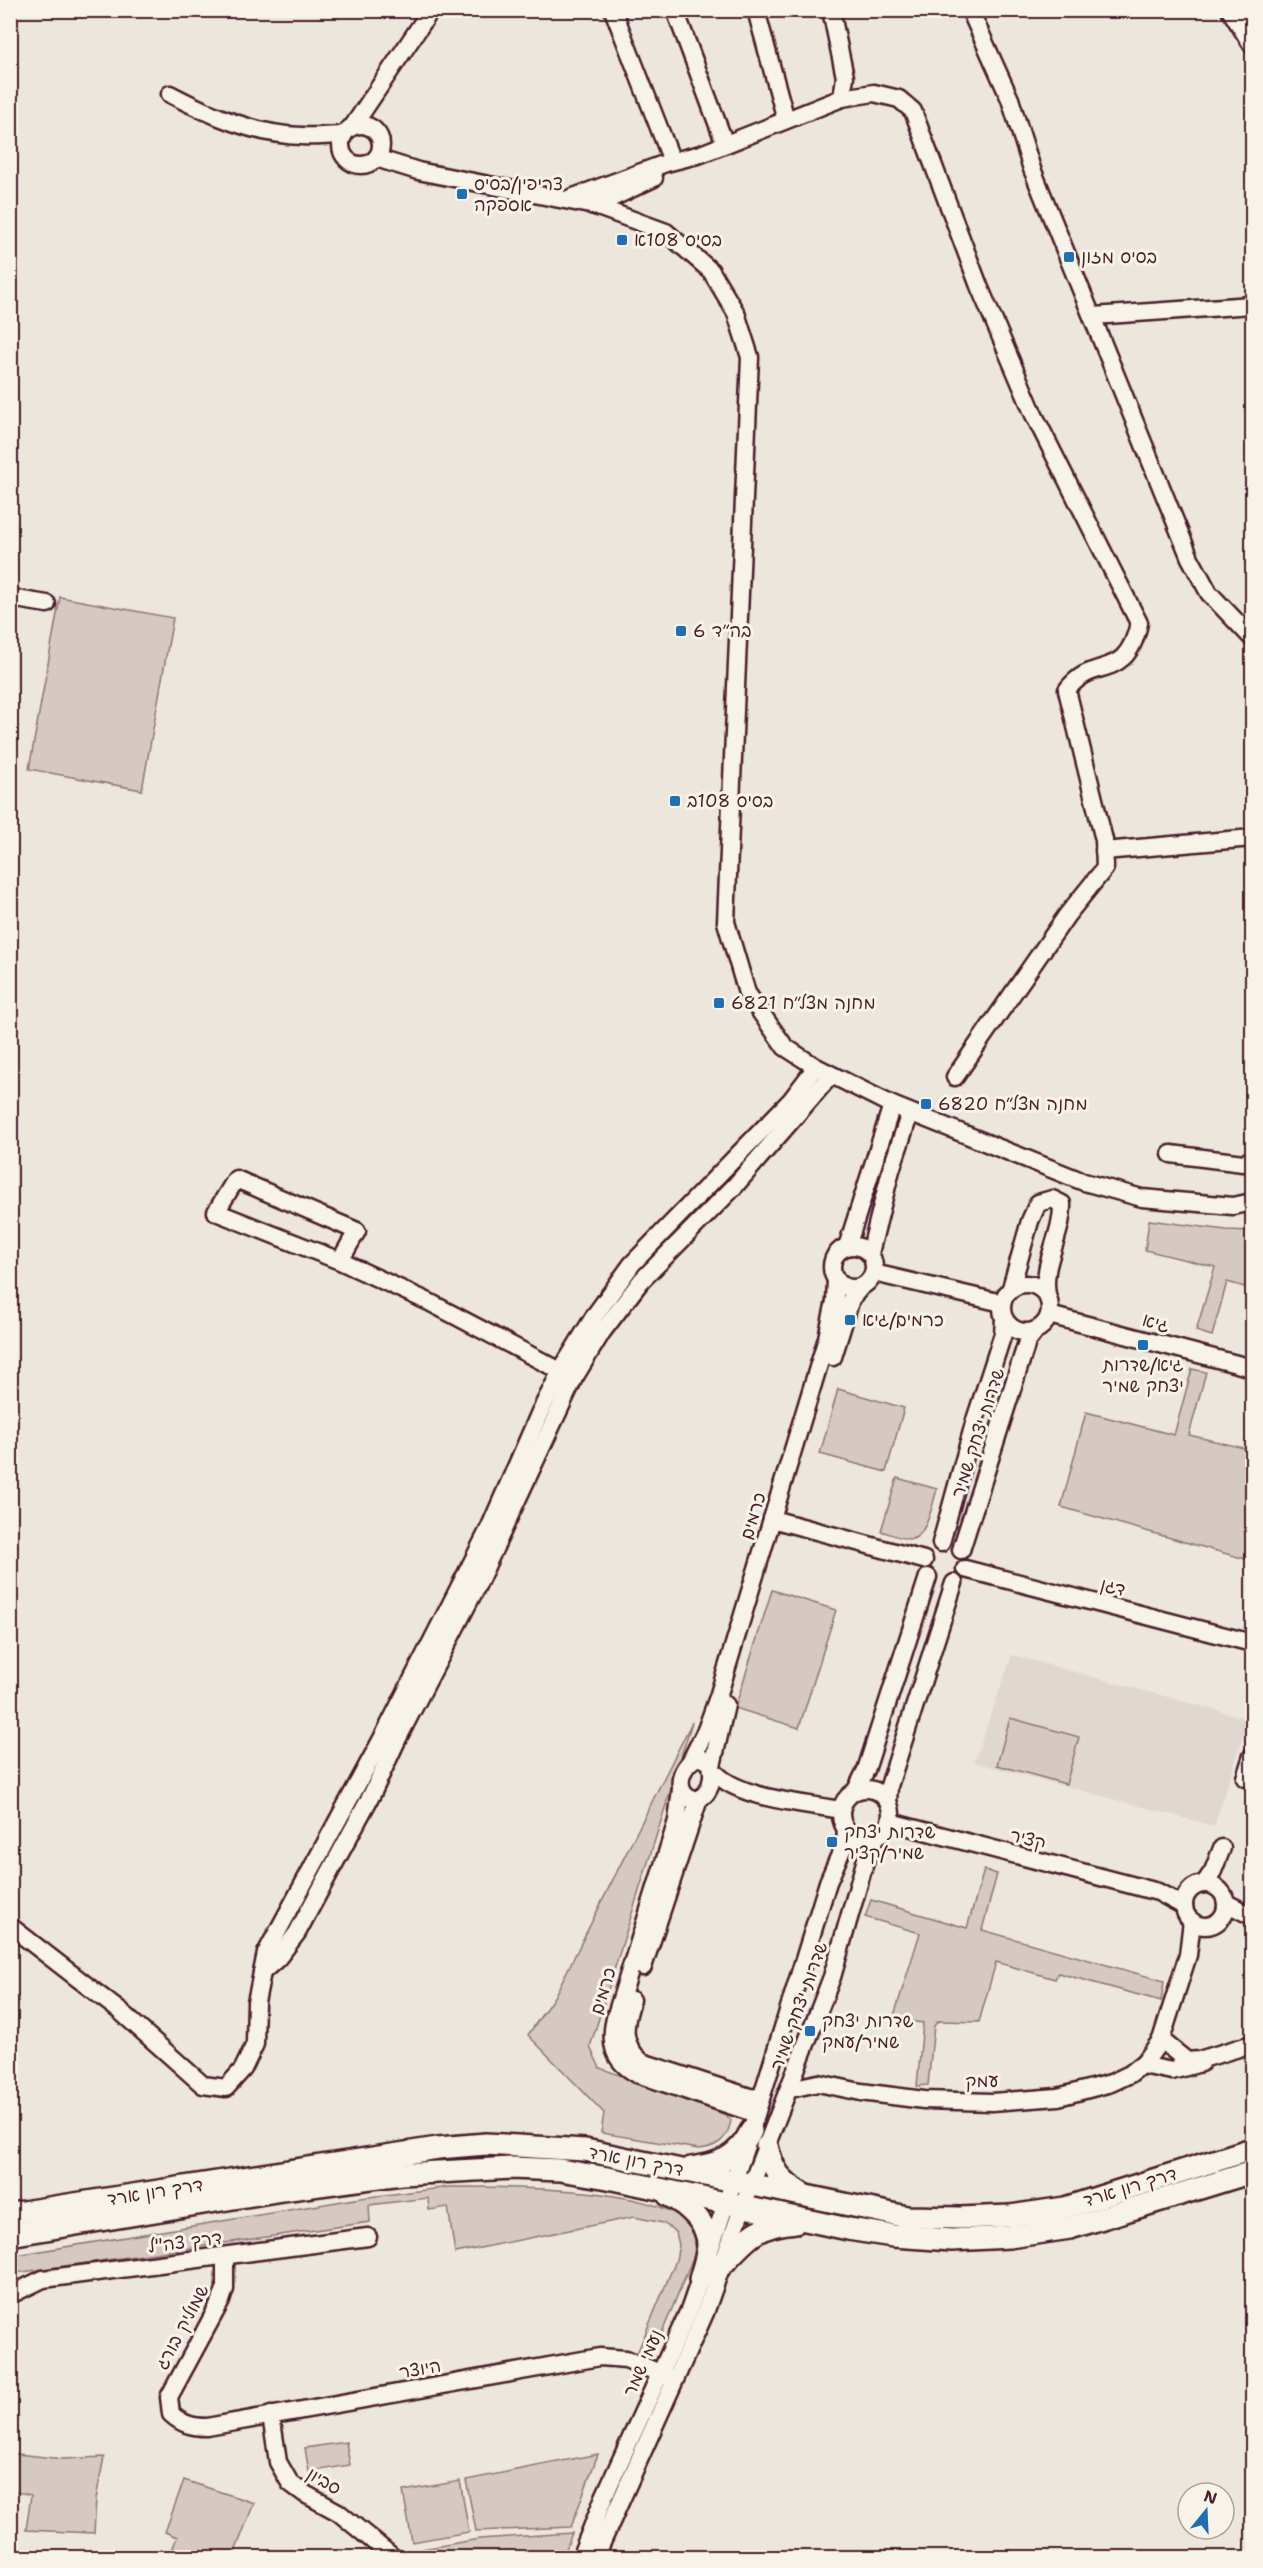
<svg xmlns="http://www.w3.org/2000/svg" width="1263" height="2568" font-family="'Shantell Sans','Playpen Sans Hebrew',sans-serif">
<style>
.built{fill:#e0d7d0}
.green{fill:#d5c9c2;stroke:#907476;stroke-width:1.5}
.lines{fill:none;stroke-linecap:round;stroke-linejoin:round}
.minor-casing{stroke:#4a1f2b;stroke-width:21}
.major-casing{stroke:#4a1f2b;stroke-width:26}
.minor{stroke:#f7f3e8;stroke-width:16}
.major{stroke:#f7f3e8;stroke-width:21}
.poi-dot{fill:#1f6fb2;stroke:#f7f3e8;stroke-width:2}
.labels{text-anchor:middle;stroke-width:6;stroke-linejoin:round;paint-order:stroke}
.poi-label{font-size:18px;fill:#4a1f2b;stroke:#f7f3e8;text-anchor:start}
.street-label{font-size:18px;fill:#4a1f2b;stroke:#f7f3e8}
</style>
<rect width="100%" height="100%" fill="#ece6dd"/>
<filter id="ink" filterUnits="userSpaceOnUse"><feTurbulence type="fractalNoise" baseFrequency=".0167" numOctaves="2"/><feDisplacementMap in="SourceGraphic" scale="12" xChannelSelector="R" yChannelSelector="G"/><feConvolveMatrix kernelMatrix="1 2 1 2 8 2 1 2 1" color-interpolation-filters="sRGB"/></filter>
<g filter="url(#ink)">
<path class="built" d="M1012,1655l237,64 -35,107 -240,-64z"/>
<g class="green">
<path d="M60,597l113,21 -31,172 -113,-21z"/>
<path d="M1149,1220l77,10 26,1v58l-25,-7 -15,54 -16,-5 19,-64 -70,-17z"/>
<path d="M1192,1369l14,3 -17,63 63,15v111l-191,-54 25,-95 88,23z"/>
<path d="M838,1389l66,19 -18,64 -66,-18z"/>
<path d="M897,1478l40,11c-4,13 -11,52 -28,50 -9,-1 -19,-5 -28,-8z"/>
<path d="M772,1590l64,20 -37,118 -64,-20z"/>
<path d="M1010,1718l69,19 -13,47 -69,-19z"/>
<path d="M692,1722l-102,325 10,21 126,47 5,5c-3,19 -13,27 -32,29l-98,-16 3,-20 -76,-78 26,-38z"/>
<path d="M984,1870l13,4 -15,56 182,51 -3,20 -103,-28 -3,6 -59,-17 -17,60 -41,-1 -4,5 -6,59 -11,1 6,-63 -30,-4 27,-86 -55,-16 6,-17 96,28z"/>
<path d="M450,2187c53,0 203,-1 239,37 7,8 6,20 5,31l-37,90 -5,3 -14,3 38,-91 3,-15 -3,-13 -13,-9 -29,-6 -179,36 -7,-46 -19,3 -1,-12 -59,7 1,17 -354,51 -5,-3v-14l350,-58z"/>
<path d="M346,2442l4,23 -41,7 -4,-24z"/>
<path d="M10,2451l7,3 46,5 41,-2 -8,42 -2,34 -68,-3 5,-35 -20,-4z"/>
<path d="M598,2454l-27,73 -95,4 -10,-51z"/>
<path d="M184,2480l70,23 -21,54 -14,-3 -1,4 -42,-1 -6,-2 7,-18 -12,-5z"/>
<path d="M460,2481l9,51 -57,10 -9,-51z"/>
<path d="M572,2533l-9,24h-137l-4,-8 57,-10z"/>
</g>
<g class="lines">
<defs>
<g id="minor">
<path d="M613,10l59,151"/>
<path d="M675,10l50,134"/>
<path d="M756,10l30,110"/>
<path d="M831,10l14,67 -3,21"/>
<path d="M970,10l40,89 22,70 158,389 19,35 43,45"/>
<path d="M1230,10l22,35"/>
<path d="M170,94c40,21 86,41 132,42 13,1 27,-1 41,-1"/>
<circle cx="361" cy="145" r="20"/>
<path d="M353,126l78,-116"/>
<path d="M376,158l42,13 177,35 71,26 45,39 25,42 14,44 -24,565 21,71 38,54 31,20 76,38 192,77 58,16 91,8 19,-4"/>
<path d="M568,199l98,-36 35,-9 141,-56 32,-5 25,6 14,12 66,175 55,129 105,208c-13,61 -45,31 -72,67l37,150 1,28 -38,47 -112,162"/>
<path d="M595,206l59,-28"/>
<path d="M1093,316l159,-11"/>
<path d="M10,598l37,6"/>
<path d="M1104,851l148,-13"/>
<path d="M1171,1154l72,9 9,-3"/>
<circle cx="853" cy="1267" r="21"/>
<path d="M847,1247l45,-142"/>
<path d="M870,1253l21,-83 19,-57"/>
<path d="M340,1261l17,-30 -121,-52 -20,33 124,49 89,41 141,74"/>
<path d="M874,1273l128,30"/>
<circle cx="1026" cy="1308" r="24"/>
<path d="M1011,1288l19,-67 8,-18 14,-4 10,5c1,31 -21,60 -15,90"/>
<path d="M1049,1315l203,53"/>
<path d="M833,1357l18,-58 10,-12"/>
<path d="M772,1519l152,41"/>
<path d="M941,1543l34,-123 28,-86 1,-15"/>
<path d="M961,1550l66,-208 9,-12"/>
<path d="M965,1569l287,74"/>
<path d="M699,1757l11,5c5,14 1,35 -16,38 -23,-7 -13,-38 5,-43z"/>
<path d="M691,1760l15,-30 12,-33 109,-359 8,-37 1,-22"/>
<path d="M712,1766l14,-61"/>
<path d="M712,1769c22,30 93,34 128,41"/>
<path d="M1245,1778l7,-22"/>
<circle cx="866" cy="1814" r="25"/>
<path d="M681,1789l-4,32 -62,197c-6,25 -2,43 22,56l119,40"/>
<path d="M856,1790l10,-20 62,-193"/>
<path d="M888,1801l1,-15 65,-203"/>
<path d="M890,1822l268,70 26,14"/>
<path d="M1204,1884l9,-13 9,-23"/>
<circle cx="1205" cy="1905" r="21"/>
<path d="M1226,1903l26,13"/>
<path d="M10,1926l111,86 82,73 23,3 17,-19 12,-25 1,-42 10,-49 119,-220 104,-204 51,-117 23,-45 32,-52 37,-51 159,-164 25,-33"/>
<path d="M643,1967l56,-168"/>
<path d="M262,1972l16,-14 19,-25 75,-139 26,-56 76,-146 100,-214 28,-46 39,-51 92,-93 98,-113"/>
<path d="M632,2000c-8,25 -12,44 10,62l108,35 11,1"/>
<path d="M1161,2040l26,21 12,-1 53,-16"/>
<path d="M1142,2065l30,6 29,-8"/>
<path d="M790,2089l28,-6 43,9 63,8 68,2 66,-5 53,-14 19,-9 15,-12 16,-22 27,-85 4,-34"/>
<path d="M225,2257v32l-4,12 -52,96 2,17c11,10 21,13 36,13l393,-70 26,2 43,18"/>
<path d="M10,2295l33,-16 325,-42"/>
<path d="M271,2415l7,47 12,21 15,11 33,18 56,46"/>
<path d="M580,2558l24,-61 86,-189 61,-177 77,-249 17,-39 1,-14"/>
<path d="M595,2558l110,-245 38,-107 89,-229 36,-125 8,-15"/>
</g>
<g id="major">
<path d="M767,2146c6,25 13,34 35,48"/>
<path d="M691,2168c28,-4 47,-10 60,-37"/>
<path d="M668,2195c18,9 41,28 40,51 -1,11 -5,23 -8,33"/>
<path d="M10,2214l428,-66 48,-4 99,6 322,67 53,1 50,-2 55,-8 187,-59"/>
<path d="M10,2235l272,-45 119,-16 111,-6 48,2 48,8 240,51 45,7 59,4 57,-3 61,-9 182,-56"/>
<path d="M722,2265c26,-28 35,-40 74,-43"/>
</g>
</defs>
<use href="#minor" class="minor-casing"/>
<use href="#major" class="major-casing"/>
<use href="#minor" class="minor"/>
<use href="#major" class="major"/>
</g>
</g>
<g class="poi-dot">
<rect x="456" y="188" width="12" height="12" rx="3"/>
<rect x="616" y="234" width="12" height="12" rx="3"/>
<rect x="1063" y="251" width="12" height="12" rx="3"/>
<rect x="675" y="625" width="12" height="12" rx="3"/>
<rect x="669" y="795" width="12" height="12" rx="3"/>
<rect x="713" y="997" width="12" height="12" rx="3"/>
<rect x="920" y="1098" width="12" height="12" rx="3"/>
<rect x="844" y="1314" width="12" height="12" rx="3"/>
<rect x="1137" y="1339" width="12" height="12" rx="3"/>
<rect x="826" y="1836" width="12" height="12" rx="3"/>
<rect x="804" y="2025" width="12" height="12" rx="3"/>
</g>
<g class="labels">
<g class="poi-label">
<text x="474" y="190">צריפין/בסיס<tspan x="474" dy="21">אספקה</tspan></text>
<text x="634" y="246">בסיס 108א</text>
<text x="1081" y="263">בסיס מזון</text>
<text x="693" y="637">בה״ד 6</text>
<text x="687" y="807">בסיס 108ב</text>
<text x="731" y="1009">מחנה מצל״ח 6821</text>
<text x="938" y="1110">מחנה מצל״ח 6820</text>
<text x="862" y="1326">כרמים/גיא</text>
<text x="1143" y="1371" text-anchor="middle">גיא/שדרות<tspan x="1143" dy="21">יצחק שמיר</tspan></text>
<text x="844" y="1838">שדרות יצחק<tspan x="844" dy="21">שמיר/קציר</tspan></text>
<text x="822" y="2027">שדרות יצחק<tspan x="822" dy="21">שמיר/עמק</tspan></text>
</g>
<g class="street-label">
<text transform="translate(1156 1323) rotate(15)" y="6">גיא</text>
<text transform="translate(978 1433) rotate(-72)" y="6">שדרות יצחק שמיר</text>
<text transform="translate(753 1516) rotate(-73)" y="6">כרמים</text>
<text transform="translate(1113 1587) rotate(14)" y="6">דגן</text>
<text transform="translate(1028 1839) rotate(14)" y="6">קציר</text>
<text transform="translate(603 1991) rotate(-73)" y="6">כרמים</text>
<text transform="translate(799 2006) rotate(-70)" y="6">שדרות יצחק שמיר</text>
<text transform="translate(982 2081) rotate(-2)" y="6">עמק</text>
<text transform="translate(636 2161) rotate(11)" y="6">דרך רון ארד</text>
<text transform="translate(1130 2187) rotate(-17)" y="6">דרך רון ארד</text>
<text transform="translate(155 2192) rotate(-9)" y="6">דרך רון ארד</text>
<text transform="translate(185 2242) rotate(-7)" y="6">דרך צה"ל</text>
<text transform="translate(182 2327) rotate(-62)" y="6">שמוליק בורג</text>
<text transform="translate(643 2363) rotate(-66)" y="6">נעמי שמר</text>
<text transform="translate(420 2369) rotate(-10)" y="6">היוצר</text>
<text transform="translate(324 2481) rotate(30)" y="6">סביון</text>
</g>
</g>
<rect width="1263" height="2568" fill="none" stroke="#f7f3e8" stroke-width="36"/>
<rect x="18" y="18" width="1227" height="2532" fill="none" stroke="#4a1f2b" stroke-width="2" filter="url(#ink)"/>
<g transform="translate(1206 2511) rotate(18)"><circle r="28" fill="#f7f3e8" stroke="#b29e9c" stroke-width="1.5"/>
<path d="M0-4.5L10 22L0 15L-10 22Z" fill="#1f6fb2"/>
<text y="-9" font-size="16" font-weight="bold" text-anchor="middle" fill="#4a1f2b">N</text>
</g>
</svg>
